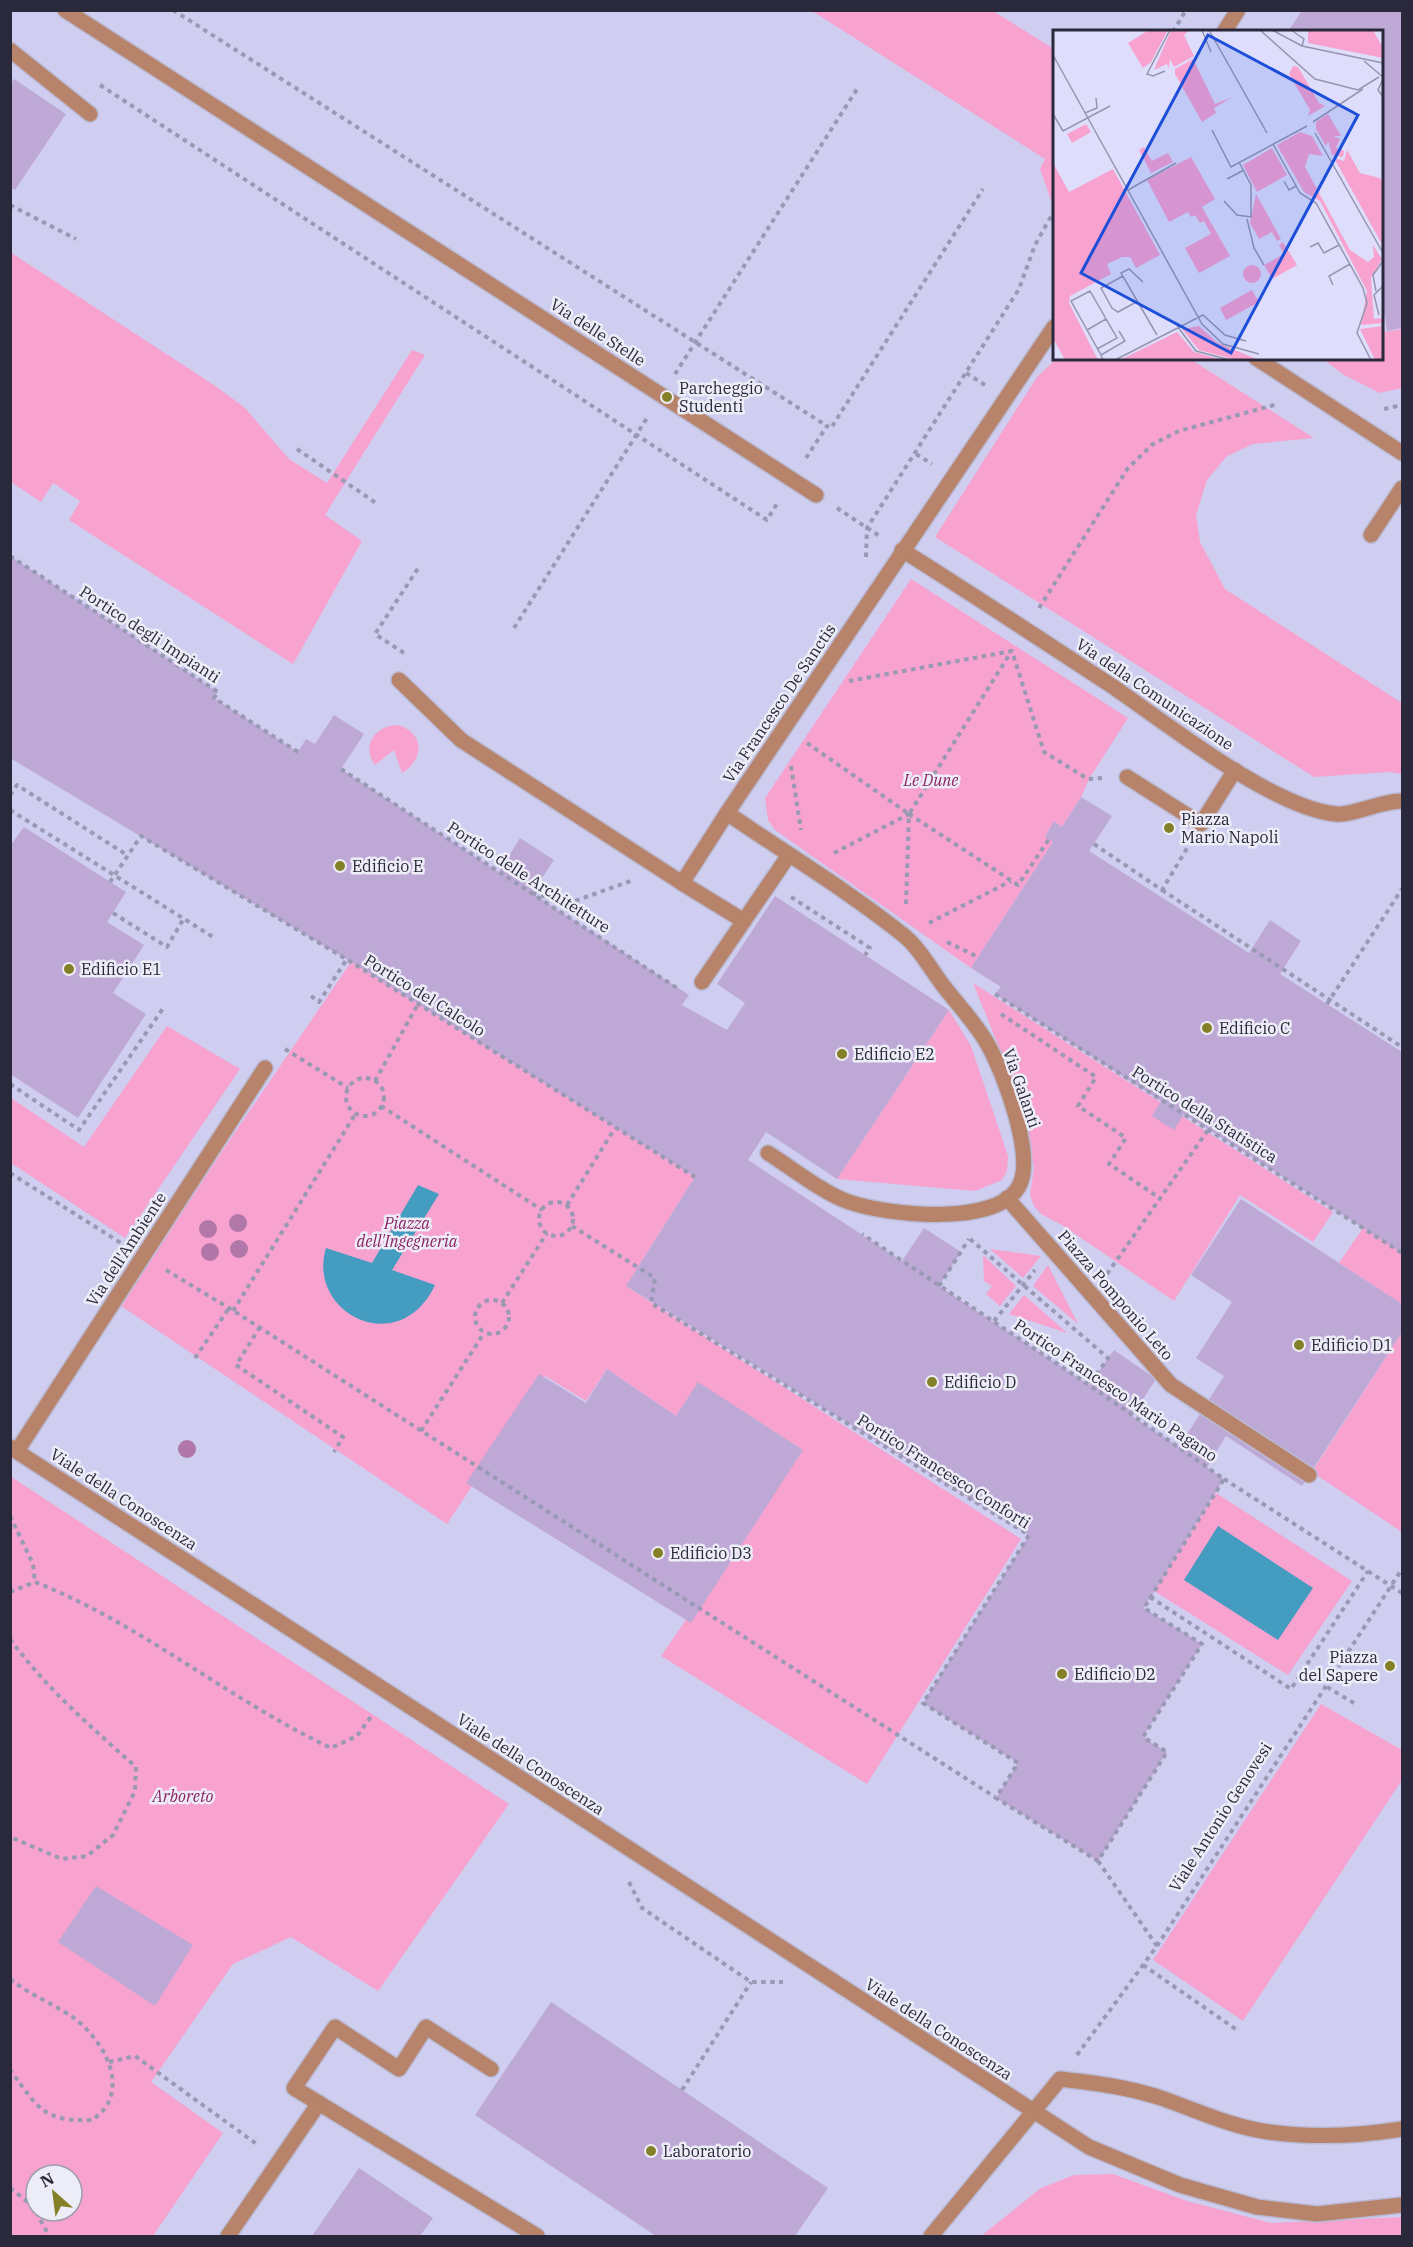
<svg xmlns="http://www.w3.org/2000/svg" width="1413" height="2247" font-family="'IBM Plex Serif',serif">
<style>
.built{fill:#cfcef0;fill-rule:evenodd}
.green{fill:#f7a2cf;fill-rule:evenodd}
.water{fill:#449dc0}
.building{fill:#bea8d6}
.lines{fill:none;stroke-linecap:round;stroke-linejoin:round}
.lane-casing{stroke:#babad5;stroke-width:18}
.street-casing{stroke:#babad5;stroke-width:18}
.path{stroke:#9999b3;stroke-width:4;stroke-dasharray:4.5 4.5;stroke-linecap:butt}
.lane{stroke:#b7836a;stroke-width:15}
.street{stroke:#b7836a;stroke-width:15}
.tree{fill:#b177a9}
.poi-dot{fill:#848028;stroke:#ededf7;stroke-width:2}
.labels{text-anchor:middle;stroke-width:5;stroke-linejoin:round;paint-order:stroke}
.street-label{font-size:16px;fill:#2a283b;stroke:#ededf7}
.poi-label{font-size:16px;fill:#2a283b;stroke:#ededf7;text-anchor:start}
.park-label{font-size:16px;font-style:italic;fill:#8c2365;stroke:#ededf7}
.inset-road{fill:none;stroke:#9695af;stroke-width:1.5}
.view{fill:#1d4ed8;fill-opacity:0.15;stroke:#1d4ed8;stroke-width:3}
.inset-edge{fill:none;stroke:#2a283b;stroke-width:3}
</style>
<rect width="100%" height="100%" fill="#dedefc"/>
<path class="built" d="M11,11h1391v2225h-1391zM1054,32h328v326h-328zM36,2175h36v36h-36z"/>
<g class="green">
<path d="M812,11h181l61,38v150l-2,4 -12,-34 5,-10z"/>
<path d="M10,252l207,135 28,21 44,51 38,24 85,-133 13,5 -100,160 37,26 -69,123 -224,-144 11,-19 -27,-18 -12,19 -30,-20z"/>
<path d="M1382,310l3,22 17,-3v59l-22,5 -36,-18 -21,-16 59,-1z"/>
<path d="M1056,359h134l124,79 -61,6 -26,12 -20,24 -11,35 4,27 25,47 177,114v71l-13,-2 -75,5 -379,-240 102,-160z"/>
<path d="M911,579l217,139 -39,61 -8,18 -19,30 -8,-5 -9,14 8,6 -82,126 -196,-138 -7,-10 -3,-22z"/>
<path d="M399,725c26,9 25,35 3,48l-8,-23 -19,15c-15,-20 2,-41 24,-40z"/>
<path d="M351,962l344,215 -69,109 395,253 -154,245 -206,-128 142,-206 -105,-67 -22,33 -69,-47 -21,32 -41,-25 -98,148 -329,-220z"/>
<path d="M973,983l360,229 -20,30 -73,-47 -66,106 -112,-76 -21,-11 -7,-8 -4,-11 4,-28 -17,-75z"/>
<path d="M949,1010l22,36 37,110 -1,15 -5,9 -27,11 -138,-12z"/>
<path d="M167,1026l73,43 -115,169 -114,-75v-65l73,49z"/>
<path d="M1363,1228l39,25v51l-63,-41z"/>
<path d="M990,1249l51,7 -18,22z"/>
<path d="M983,1255l33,31 -16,20 -14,-12 6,-8 -8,-5z"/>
<path d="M1048,1265l30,59 -45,-38z"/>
<path d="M1024,1295l43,38 -58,-19z"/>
<path d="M1402,1332v200l-90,-60z"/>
<path d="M10,1476l499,328 -131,187 -87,-54 -58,27 -82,118 72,51 -70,103h-142zM36,2175h36v36h-36z"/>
<path d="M1216,1493l136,88 -64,94 -134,-84z"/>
<path d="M1321,1704l81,46v30l-159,241 -90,-61z"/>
<path d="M1113,2174l74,27 84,22 131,-6v19h-421l60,-48 33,-13z"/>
</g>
<g class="water">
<path d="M418,1185l21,9 -47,76 43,15c-35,75 -129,29 -109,-37l46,15z"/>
<path d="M1218,1526l95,62 -35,52 -94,-60z"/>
</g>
<g class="building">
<path d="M1302,10h100v318l-15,3 -5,-33v-266h-94z"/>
<path d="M14,79l52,35 -51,76 -5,-3v-102z"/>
<path d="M10,556l208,136 -4,6 84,54 8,-13 9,5 19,-29 30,19 -23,35 158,103 21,-34 34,22 -22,33 157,102 -7,10 45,25 18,-27 -28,-19 58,-88 174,114 -112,169 -71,-47 -18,28 154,101 22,-33 37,24 -22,34 150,99 25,-35 42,29 -24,37 47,31 45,-71 -28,-18 36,-56 -41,-27 50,-76 161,105v28l-100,154 -76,-50 -19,31 17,12 -80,129 58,36 -59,93 24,15 -69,109 -102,-63 22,-35 -95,-60 106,-168 -403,-249 69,-109 -344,-215 -341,-204z"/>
<path d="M1081,797l31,19 -23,35 160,102 21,-33 31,21 -21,33 122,78v201l-218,-139 -10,16 -22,-14 9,-15 -166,-107 6,-7 -30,-19 82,-126 -8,-5 9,-16 8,6z"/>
<path d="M24,827l102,65 -19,30 37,23 -31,48 33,21 -68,104 -68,-44v-228z"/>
<path d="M607,1369l69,47 22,-34 105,68 -112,173 -225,-140 73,-109 47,29z"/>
<path d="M96,1886l97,59 -38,61 -97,-64z"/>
<path d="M551,2002l277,186 -33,48h-139l-181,-121z"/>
<path d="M359,2168l74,50 -13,18h-108z"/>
</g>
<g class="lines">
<defs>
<g id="lane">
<path d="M10,50l80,64"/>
<path d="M1371,535l31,-47"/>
<path d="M461,740l221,143 45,-70"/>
<path d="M1127,777l74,47 34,-54"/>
<path d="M682,883l62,38"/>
<path d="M702,982l87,-127"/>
<path d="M491,2069l-65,-42 -27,42 -64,-42 -41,61 243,148"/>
<path d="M1033,2112l27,-33c35,4 69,8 104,20 34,12 68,28 105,33 44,6 90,4 133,-3"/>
<path d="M228,2236l91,-133"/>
</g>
<g id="street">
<path d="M65,10l751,485"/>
<path d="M1224,32l14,-22"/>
<path d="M1256,358l146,95"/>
<path d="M902,550c70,44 138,89 207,134 56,38 163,124 227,130 16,2 44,-13 66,-13"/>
<path d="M399,680l62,60"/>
<path d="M768,1153c24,15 55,40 81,49 37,13 151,26 171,-18 14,-30 -16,-111 -32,-139 -12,-22 -31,-41 -46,-61 -12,-16 -24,-38 -40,-50 -55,-44 -117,-81 -175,-121l327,-486"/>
<path d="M1007,1198l164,187 138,90"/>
<path d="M10,1447l1079,700 91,38 77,22 60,7 85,-9"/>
<path d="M17,1451l248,-383"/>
<path d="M931,2236l102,-124"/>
</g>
</defs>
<use href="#lane" class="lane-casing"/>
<use href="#street" class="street-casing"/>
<g class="path">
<path d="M173,10l654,416"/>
<path d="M1173,32l13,-22"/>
<path d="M100,85l667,435 11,-18"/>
<path d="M10,205l66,34"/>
<path d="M966,373l19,12"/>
<path d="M675,374l184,-288"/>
<path d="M1384,409l18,-4"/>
<path d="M297,449l79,54"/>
<path d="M916,454l16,10"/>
<path d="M806,458l21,-32 4,2 152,-239"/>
<path d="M837,508l44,29"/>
<path d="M10,556l208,136 -4,6 84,54"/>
<path d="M866,557l1,-29 152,-239 16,-44 19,-34"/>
<path d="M1039,608l89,-140 25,-24 26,-13 99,-27"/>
<path d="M514,628l133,-210"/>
<path d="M404,653l-29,-19 44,-67"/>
<path d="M849,681l163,-30 32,101 44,27 14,-1"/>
<path d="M807,743l102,71 102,-162"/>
<path d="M791,766l10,64"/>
<path d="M341,769l336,219"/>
<path d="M10,795l7,-10 110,70"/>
<path d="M10,810l203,127"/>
<path d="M1094,844l68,46 27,-45"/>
<path d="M834,853l75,-39"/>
<path d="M110,882l31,-46 210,126 344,215"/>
<path d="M1162,890l240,157"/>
<path d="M532,893l37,10 62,-22"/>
<path d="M791,897l79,51 -5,7"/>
<path d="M906,904l3,-90 109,71 31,-46"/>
<path d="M113,913l54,34 17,-29"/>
<path d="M929,923l82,-42"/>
<path d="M947,942l31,15"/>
<path d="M995,994l407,259"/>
<path d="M311,996l8,6 28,-43"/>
<path d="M1327,1004l75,-115"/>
<path d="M1001,1014l95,63 -18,29 48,32 -17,26 52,35"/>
<path d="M285,1049l63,39"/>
<circle cx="365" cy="1097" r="19"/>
<path d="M375,1081l43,-77"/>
<path d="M10,1084l69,46 85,-123"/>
<path d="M381,1106l161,104"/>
<path d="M10,1173l111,70"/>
<circle cx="556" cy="1219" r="17"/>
<path d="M567,1205l48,-77"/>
<path d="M572,1226l83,52 -4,25 378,232 -106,168 95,60 -22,35 102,63 69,-109 -24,-15 59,-93 -58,-36 80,-129 -135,-94 -227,-151"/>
<path d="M970,1239l138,119 -19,27"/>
<path d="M166,1270l63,38 766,489"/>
<path d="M1107,1274l101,-144"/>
<path d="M939,1286l30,-47"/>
<circle cx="492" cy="1317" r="17"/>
<path d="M502,1303l45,-70"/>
<path d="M233,1311l123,-198"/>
<path d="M994,1321l41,-51"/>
<path d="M260,1327l-24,38 107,72 -9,15"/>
<path d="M195,1358l34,-50"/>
<path d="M421,1431l63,-98"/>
<path d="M1224,1479l178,114"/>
<path d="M10,1516l23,48 2,18"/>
<path d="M10,1592l25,-10c106,42 193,117 296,166l26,-12 16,-22"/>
<path d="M1150,1597l141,92 77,-118"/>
<path d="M10,1639c35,48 82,89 126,128l-1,24 -22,44 -26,21 -25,3 -52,-22"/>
<path d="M1327,1687l27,16"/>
<path d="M1098,1861l59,85"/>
<path d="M629,1882l13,26 109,74h32"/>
<path d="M1143,1965l94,65"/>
<path d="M10,1979c20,16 44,25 64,39 25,19 51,58 32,89 -3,4 -9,9 -13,13 -51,2 -54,-12 -83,-50"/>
<path d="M1077,2055l80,-109 245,-377"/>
<path d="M109,2062l26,-6 123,89"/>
<path d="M682,2090l69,-108"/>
<path d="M10,2188l23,18 16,30"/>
</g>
<use href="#lane" class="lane"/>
<use href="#street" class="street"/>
</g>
<g class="tree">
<circle cx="238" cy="1223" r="9"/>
<circle cx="208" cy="1229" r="9"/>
<circle cx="239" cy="1249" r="9"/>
<circle cx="210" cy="1252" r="9"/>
<circle cx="187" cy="1449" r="9"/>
</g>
<g class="poi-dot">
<circle cx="667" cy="397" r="6"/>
<circle cx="1169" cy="828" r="6"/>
<circle cx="340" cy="866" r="6"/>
<circle cx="69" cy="969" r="6"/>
<circle cx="1207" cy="1028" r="6"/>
<circle cx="842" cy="1054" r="6"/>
<circle cx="1299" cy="1345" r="6"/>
<circle cx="932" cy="1382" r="6"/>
<circle cx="658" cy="1553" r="6"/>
<circle cx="1390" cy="1666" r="6"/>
<circle cx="1062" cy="1674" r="6"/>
<circle cx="651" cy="2151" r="6"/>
</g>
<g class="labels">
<g class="street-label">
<text transform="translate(598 332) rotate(33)" y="6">Via delle Stelle</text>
<text transform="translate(150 634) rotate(33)" y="6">Portico degli Impianti</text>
<text transform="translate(1155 694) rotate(34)" y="6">Via della Comunicazione</text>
<text transform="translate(779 703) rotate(-56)" y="6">Via Francesco De Sanctis</text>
<text transform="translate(529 877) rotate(33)" y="6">Portico delle Architetture</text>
<text transform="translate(425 995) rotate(32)" y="6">Portico del Calcolo</text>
<text transform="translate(1022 1088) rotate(71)" y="6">Via Galanti</text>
<text transform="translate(1205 1114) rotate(32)" y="6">Portico della Statistica</text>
<text transform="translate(126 1249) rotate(-57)" y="6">Via dell'Ambiente</text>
<text transform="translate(1116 1295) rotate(49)" y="6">Piazza Pomponio Leto</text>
<text transform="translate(1116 1390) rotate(34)" y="6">Portico Francesco Mario Pagano</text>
<text transform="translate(944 1471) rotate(32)" y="6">Portico Francesco Conforti</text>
<text transform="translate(124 1499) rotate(33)" y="6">Viale della Conoscenza</text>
<text transform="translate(531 1764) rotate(33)" y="6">Viale della Conoscenza</text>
<text transform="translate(1220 1817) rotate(-57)" y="6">Viale Antonio Genovesi</text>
<text transform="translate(939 2029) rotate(33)" y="6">Viale della Conoscenza</text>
</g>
<g class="poi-label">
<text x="679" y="394">Parcheggio<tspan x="679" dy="18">Studenti</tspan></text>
<text x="1181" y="825">Piazza<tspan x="1181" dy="18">Mario Napoli</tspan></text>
<text x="352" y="872">Edificio E</text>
<text x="81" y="975">Edificio E1</text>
<text x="1219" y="1034">Edificio C</text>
<text x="854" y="1060">Edificio E2</text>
<text x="1311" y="1351">Edificio D1</text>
<text x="944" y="1388">Edificio D</text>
<text x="670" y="1559">Edificio D3</text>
<text x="1378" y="1663" text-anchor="end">Piazza<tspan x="1378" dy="18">del Sapere</tspan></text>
<text x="1074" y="1680">Edificio D2</text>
<text x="663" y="2157">Laboratorio</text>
</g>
<g class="park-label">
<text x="931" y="786">Le Dune</text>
<text x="407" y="1229">Piazza<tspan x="407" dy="18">dell'Ingegneria</tspan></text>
<text x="183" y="1802">Arboreto</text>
</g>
</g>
<g transform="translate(1053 30)">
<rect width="330" height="330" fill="#dedefc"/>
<path d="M96,0h19l-17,32 -8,6 -15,-25zM118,0h19l-6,5 10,21 -20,11 -4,-8 -1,9 -2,-4 -13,6zM255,0h65l10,18v10l-75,-15zM140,29l22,45 18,-7 -19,11 2,5 -14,9 -27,-48v-5zM240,36l5,1 21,36 6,3 -17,10 2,-6 -21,-36zM275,84l13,22h-8l7,3 -4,9 8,3 -1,6 -11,-2 -4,-14 -2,5 -10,-17v-7zM33,94l5,8 -19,11 -5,-9zM247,102l12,4 11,20 -14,-2 -4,13 45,83 18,12 6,-5 -1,-12 9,14 -11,19 3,41 9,-1v5l-22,2 6,-34 -47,-90 -16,-9 -27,-47zM91,117l8,14 16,-8 5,9 -22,11 -12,-23zM219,118l15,27 -30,17 -14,-27zM294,120l13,23 20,5 3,6v62l-49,-88 10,3zM138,127l24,42 -13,8 28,49 -31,17 -14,-25 26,-14 -7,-13 -4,2 -5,-8 -4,2 -3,-5 -19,10 -22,-42zM0,133l16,29 44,-23 47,86 -24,13 -6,-11h-8l-15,7 4,10 -41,22 -1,7 29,57h-33l-12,-22zM203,164l25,45 -4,2 -5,-9 -13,7 -9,-16zM230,212l14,23 -25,14 -8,-14 20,-11 -5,-9zM190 244a9 9 0 1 1 18 0a9 9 0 1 1-18 0ZM199,260l7,12 -33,18 -6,-12zM146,296l19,17 41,17h-23l-37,-10 -17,-21zM330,296v34h-8l-15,-31zM124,302l17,20 29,8h-103z" fill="#f7a2cf"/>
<path class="inset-road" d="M149,0l9,22M156,0l58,103M207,0l55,49 43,11 21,-13M219,0l30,16 81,17M238,0l13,9 -2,7M0,25l149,269 21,20 36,10M311,31l19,16M112,41l-12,5 -6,-2 23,-44M330,49l-5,11 5,7M32,83l12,-5 -1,-10M0,84l10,17 47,-25M260,92l50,-33M159,100l19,37 76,-41M262,103l68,120M220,114l27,49 16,10 47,85 4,15 -10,30 14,27M174,149l17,-9M231,151l5,9 7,-4M75,160l48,-27M171,171l13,14 14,2v-32l-12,-23M194,189l7,29 10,17M257,217l8,-4 6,10 15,-8M70,246l-22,12 11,20 6,4 20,-11M90,252l-14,-13 -8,4 36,62M280,255l-4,-9 21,-12M323,261l-3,-16 10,-14M326,285l-5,-20 9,-9M124,296l19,25 34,9M34,300l19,-11M44,319l20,-11 -27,-47 -19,10 30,54 2,5M48,325l24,-14 -6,-10M62,330l88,-45 22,20 21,6"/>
<path class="view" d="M155,5l150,80 -127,238 -150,-80z"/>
<rect width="330" height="330" class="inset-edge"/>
</g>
<rect width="1413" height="2247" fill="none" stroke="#2a283b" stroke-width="24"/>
<g transform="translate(54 2193) rotate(332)"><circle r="28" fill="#ededf7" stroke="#9f9eac" stroke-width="1.5"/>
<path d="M0-4.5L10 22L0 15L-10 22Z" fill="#848028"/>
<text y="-9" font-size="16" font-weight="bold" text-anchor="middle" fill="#2a283b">N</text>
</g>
</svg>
